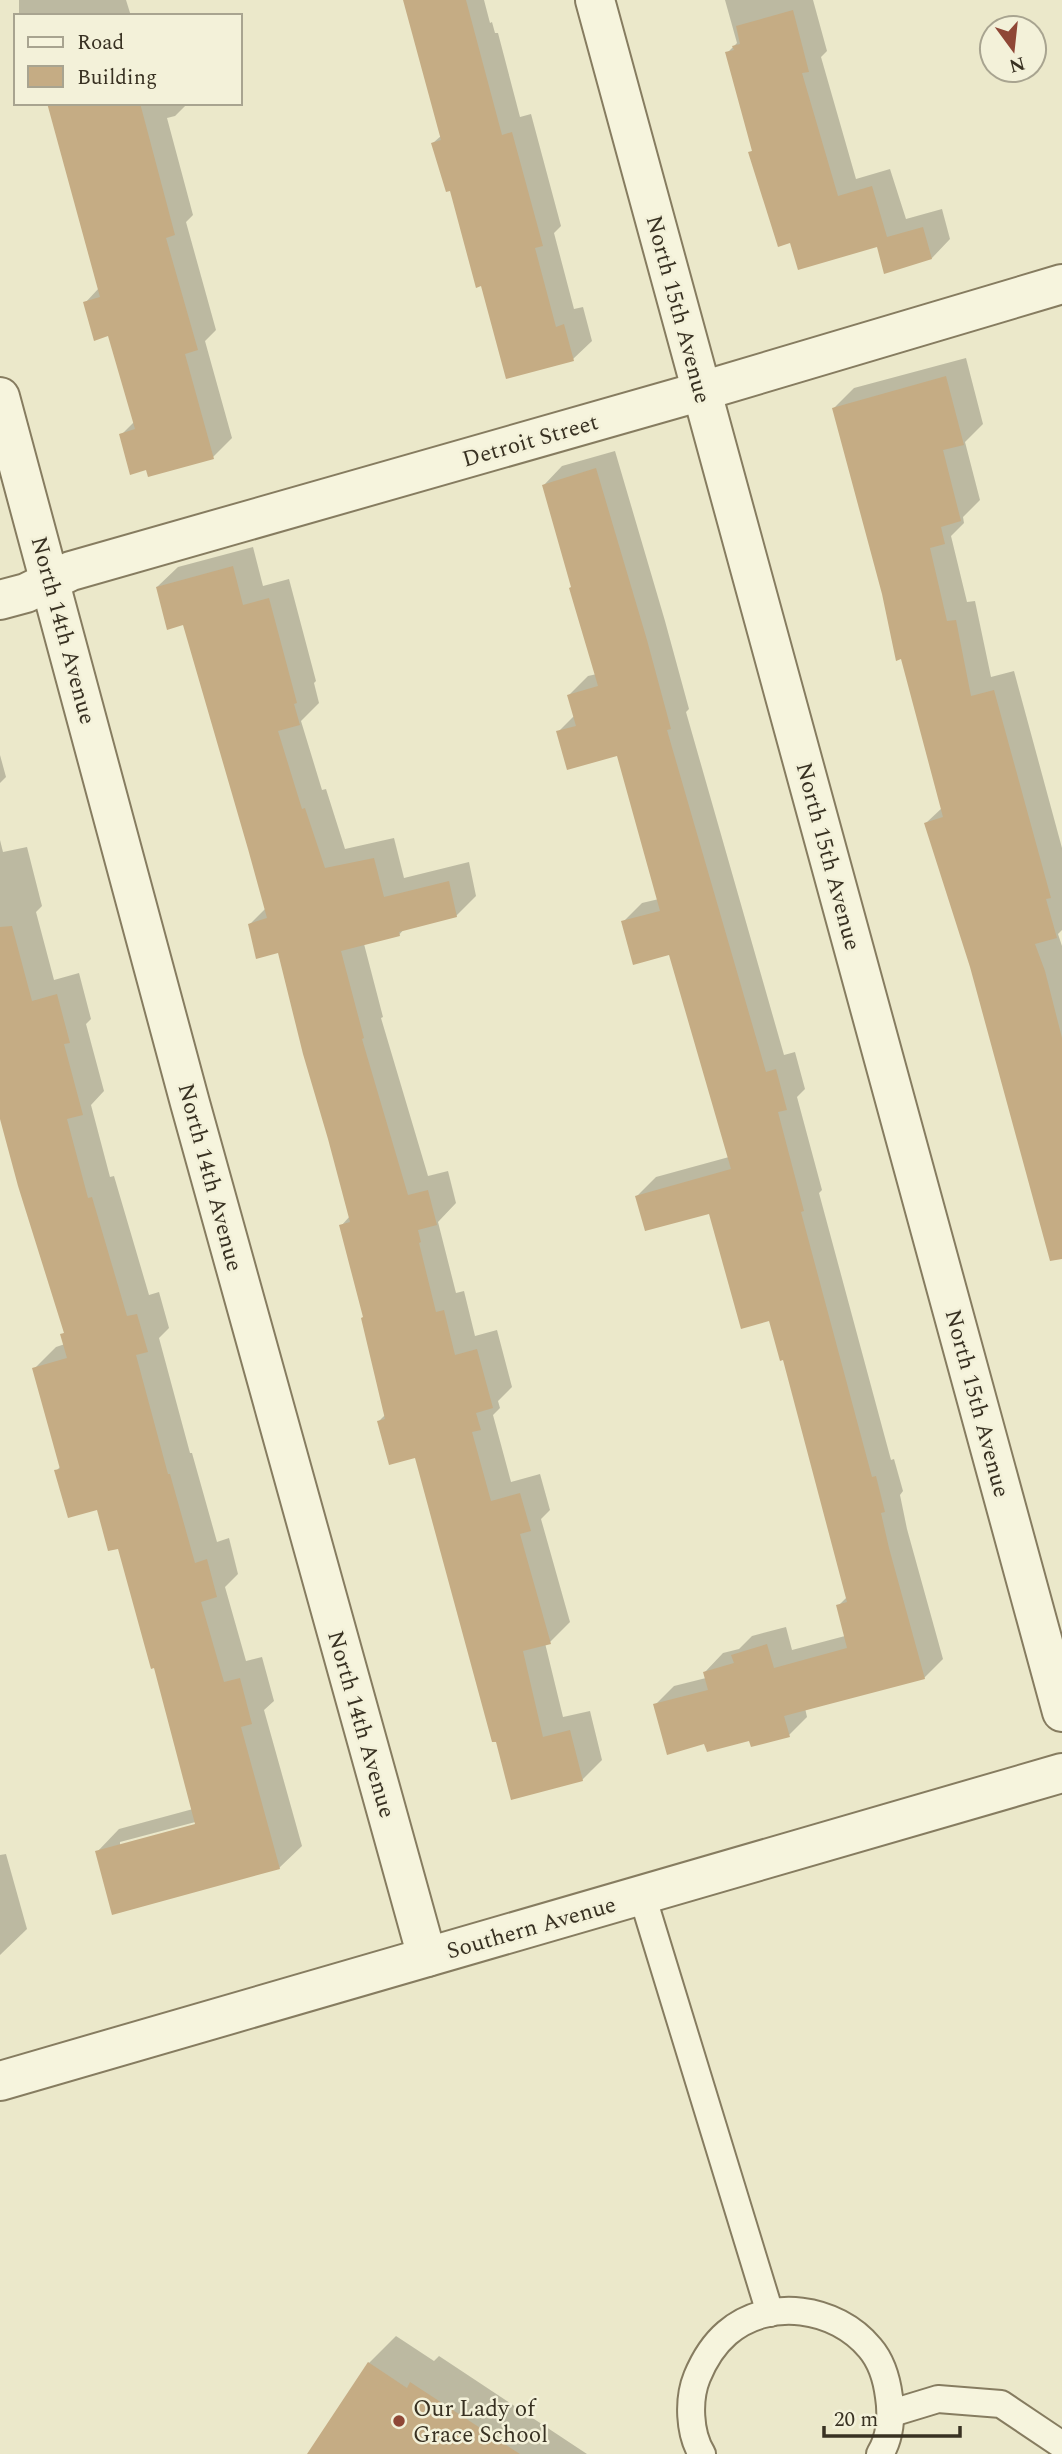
<svg xmlns="http://www.w3.org/2000/svg" width="1062" height="2454" font-family="Spectral,serif">
<style>
.shadow{fill:#0003;fill-rule:evenodd}
.building{fill:#c5ac84}
.lines{fill:none;stroke-linecap:round;stroke-linejoin:round}
.service-casing{stroke:#867c60;stroke-width:30}
.minor-casing{stroke:#867c60;stroke-width:42}
.tertiary-casing{stroke:#867c60;stroke-width:42}
.service{stroke:#f6f4dd;stroke-width:26}
.minor{stroke:#f6f4dd;stroke-width:38}
.tertiary{stroke:#f6f4dd;stroke-width:38}
.poi-dot{fill:#8f4736;stroke:#f3f1d9;stroke-width:2.5}
.labels{text-anchor:middle;stroke-width:5;stroke-linejoin:round;paint-order:stroke}
.street-label{font-size:23px;fill:#383122;stroke:#f3f1d9}
.poi-label{font-size:23px;fill:#383122;stroke:#f3f1d9;text-anchor:start}
</style>
<rect width="100%" height="100%" fill="#ebe8ca"/>
<g class="shadow">
<path d="M19,0h107l5,16h-112z"/>
<path d="M405,0h79l6,23 2,-1 3,11h3l22,84 11,-3 30,112 -7,7 20,76 9,-2 9,34 -19,18 -91,-75 -30,-95 -19,-46 9,-8z"/>
<path d="M725,0h88l14,51 -6,6 35,122 34,-10 16,50 36,-10 8,30 -18,19 -54,-13 -86,-4 -42,-88 3,-3 -26,-97 10,-10z"/>
<path d="M48,103h140l-13,13 -8,2 26,97 -7,7 30,108 -11,11 27,97 -19,19 -66,11 -26,-33 13,-13 -25,-88 -24,-31 14,-15z"/>
<path d="M966,358l17,66 -18,18 15,58 -17,17 1,6 -13,13 16,66 8,-1 16,76 23,-6 48,177v82l-4,4 4,12v297l-136,-420 17,-16 -109,-399 20,-20z"/>
<path d="M615,451l50,170 24,88 -3,3 98,343 11,-3 10,37 -8,8 25,93 -3,3 72,267 3,-1 9,32 -3,4 7,34 36,130 -19,19 -119,30 2,9 -18,18 -83,7 -51,-37 19,-19 32,-8 -1,-6 18,-19 16,-4 13,-13 34,-9 6,23 53,-14 -7,-30 10,-10 -64,-238 -14,-39 -59,-107 -74,-16 19,-19 73,-20 -58,-204 -48,-31 19,-19 17,-4 -41,-145 -60,-22 17,-17 -6,-20 19,-19 9,-2 -53,-189 18,-19z"/>
<path d="M253,547l10,39 26,-7 27,102 -2,2 5,20 -18,18 21,69 4,-1 19,60 49,-11 10,40 65,-16 7,34 -20,20 -52,13 -5,6 -35,9 19,73 -2,1 47,158 20,-5 8,32 -18,19 18,71 8,-2 11,45 22,-6 15,57 -14,14 2,7 -7,7 18,67 29,-8 10,36 -9,9 29,103 -20,20 -5,1 18,74 27,-6 12,49 -20,20 -69,18 -97,-342 -37,-35 7,-7 -21,-98 -24,-90 9,-10 -71,-265 -29,-27 16,-16 -82,-285 -27,-36 21,-20z"/>
<path d="M0,755l6,22 -6,6z"/>
<path d="M0,840l3,12 24,-5 15,59 -6,6 18,68 25,-7 12,46 -5,5 18,67 -13,14 19,72 4,-1 35,119 10,-3 10,36 -10,10 31,115h2l25,89 12,-4 9,36 -13,13 21,74 16,-4 12,44 -10,9 38,136 -23,22 -182,-16 22,-23 74,-20 -38,-143 -36,-119 -21,-39 -42,-37 5,-5 -27,-97 22,-22 9,-3 -3,-9 3,-3 -65,-220zM203,1820l1,3 -84,23v-4z"/>
<path d="M6,1854l21,75 -27,26v-100z"/>
<path d="M396,2336l38,25 5,-5 148,98h-278l60,-91z"/>
</g>
<g class="building">
<path d="M403,0h63l36,135 10,-3 31,114 -8,2 21,79 8,-3 10,37 -68,18 -25,-93 -5,2 -26,-97 -4,1 -15,-49 10,-3z"/>
<path d="M793,10l16,62 -7,1 36,123 34,-10 15,51 36,-10 9,32 -48,15 -7,-27 -79,23 -8,-27 -12,4 -30,-95 4,-1 -27,-99 9,-2 -2,-4 8,-2 -4,-18z"/>
<path d="M47,103h93l35,132 -9,3 32,112 -13,4 29,105 -66,18 -2,-7 -16,5 -11,-41 16,-5 -27,-93 -14,5 -11,-39 17,-5z"/>
<path d="M946,376l18,69 -21,5 18,71 -20,6 4,17 -15,4 17,73 9,-1 15,76 23,-6 57,208 -5,1 11,39 -22,6 10,27 17,67v221l-12,2 -80,-294 -46,-144 19,-6 -42,-158 -5,2 -14,-67 -50,-186z"/>
<path d="M596,468l51,172 24,89 -4,1 99,342 10,-3 11,41 -9,2 26,99 -3,1 71,265 4,-1 9,36 -4,1 8,35 36,131 -141,37 6,21 -39,10 -2,-6 -42,11 -3,-8 -37,11 -14,-51 55,-14 -5,-18 31,-9 -3,-8 36,-11 7,24 73,-20 -11,-43 11,-3 -64,-242 -3,1 -11,-40 -28,8 -32,-115 -64,17 -10,-35 96,-27 -62,-214 -36,10 -12,-44 39,-10 -43,-155 -50,14 -11,-39 20,-5 -9,-31 31,-9 -29,-98 2,-1 -29,-102z"/>
<path d="M233,566l10,39 26,-7 28,105 -3,1 6,21 -22,6 24,78 3,-1 20,60 49,-10 10,39 65,-16 8,36 -58,15 1,4 -59,15 23,87 -2,1 46,156 20,-5 9,35 -19,5 3,12 -2,1 17,69 8,-2 11,45 22,-6 16,59 -17,5 5,17 -9,2 19,69 29,-8 11,38 -11,3 31,110 -28,7 20,86 27,-7 13,51 -72,19 -15,-58h-4l-77,-284 -26,7 -12,-44 8,-2 -24,-101 2,-1 -24,-92 11,-3 -22,-83 -25,-85 -25,-101 -22,6 -8,-35 19,-6 -19,-69 -65,-224 -16,5 -11,-43z"/>
<path d="M12,926l20,75 25,-7 13,49 -6,1 19,71 -16,4 21,79 4,-1 35,119 10,-2 11,38 -12,3 32,119h2l25,89 12,-4 10,38 -16,5 23,80 16,-4 12,46 -11,3 39,142 -168,46 -17,-64 100,-27 -41,-156 -3,1 -33,-120 -10,2 -11,-41 -29,8 -14,-48 6,-1 -28,-101 35,-10 -7,-24 4,-1 -46,-147 -18,-67v-192z"/>
<path d="M368,2362l39,26 3,-6 110,72h-213z"/>
</g>
<g class="lines">
<defs>
<g id="service">
<path d="M642,1895l128,418"/>
<path d="M892,2413l46,-14 63,5 61,41"/>
<path d="M702,2454c-13,-21 -14,-55 -5,-77 7,-17 16,-32 30,-44 42,-36 109,-26 143,15 12,14 17,33 19,49 3,19 1,41 -9,57"/>
</g>
<g id="minor">
<path d="M595,0l467,1712"/>
<path d="M0,397l190,706 237,854"/>
<path d="M0,600l26,-7 45,-22 631,-180 360,-107"/>
</g>
<path id="tertiary" d="M0,2081l1062,-308"/>
</defs>
<use href="#service" class="service-casing"/>
<use href="#minor" class="minor-casing"/>
<use href="#tertiary" class="tertiary-casing"/>
<use href="#service" class="service"/>
<use href="#minor" class="minor"/>
<use href="#tertiary" class="tertiary"/>
</g>
<circle class="poi-dot" cx="399" cy="2421" r="7"/>
<g class="labels">
<g class="street-label">
<text transform="translate(679 309) rotate(75)" y="8">North 15th Avenue</text>
<text transform="translate(530 440) rotate(-16)" y="8">Detroit Street</text>
<text transform="translate(64 630) rotate(75)" y="8">North 14th Avenue</text>
<text transform="translate(829 856) rotate(75)" y="8">North 15th Avenue</text>
<text transform="translate(211 1177) rotate(75)" y="8">North 14th Avenue</text>
<text transform="translate(978 1403) rotate(75)" y="8">North 15th Avenue</text>
<text transform="translate(362 1724) rotate(74)" y="8">North 14th Avenue</text>
<text transform="translate(531 1927) rotate(-16)" y="8">Southern Avenue</text>
</g>
<g class="poi-label">
<text x="413" y="2416">Our Lady of<tspan x="413" dy="26">Grace School</tspan></text>
</g>
</g>
<rect x="14" y="14" width="228" height="91" fill="#f3f1d9" stroke="#a8a490" stroke-width="2"/>
<rect x="28" y="37" width="35" height="10" fill="#f6f4dd" stroke="#a8a490" stroke-width="2"/>
<text x="77" y="49" font-size="21" fill="#383122">Road</text>
<rect x="28" y="66" width="35" height="21" fill="#c5ac84" stroke="#a8a490" stroke-width="2"/>
<text x="77" y="84" font-size="21" fill="#383122">Building</text>
<g transform="translate(1013 49) rotate(165)"><circle r="33" fill="#f3f1d9" stroke="#a8a490" stroke-width="2"/>
<path d="M0-5L12 26L0 18L-12 26Z" fill="#8f4736"/>
<text y="-10" font-size="19" font-weight="bold" text-anchor="middle" fill="#383122">N</text>
</g>
<path d="M824 2426v10h136v-10" fill="none" stroke="#383122" stroke-width="3.5"/>
<text x="834" y="2426" font-size="21" fill="#383122" stroke="#f3f1d9" stroke-width="5" paint-order="stroke">20 m</text>
</svg>
